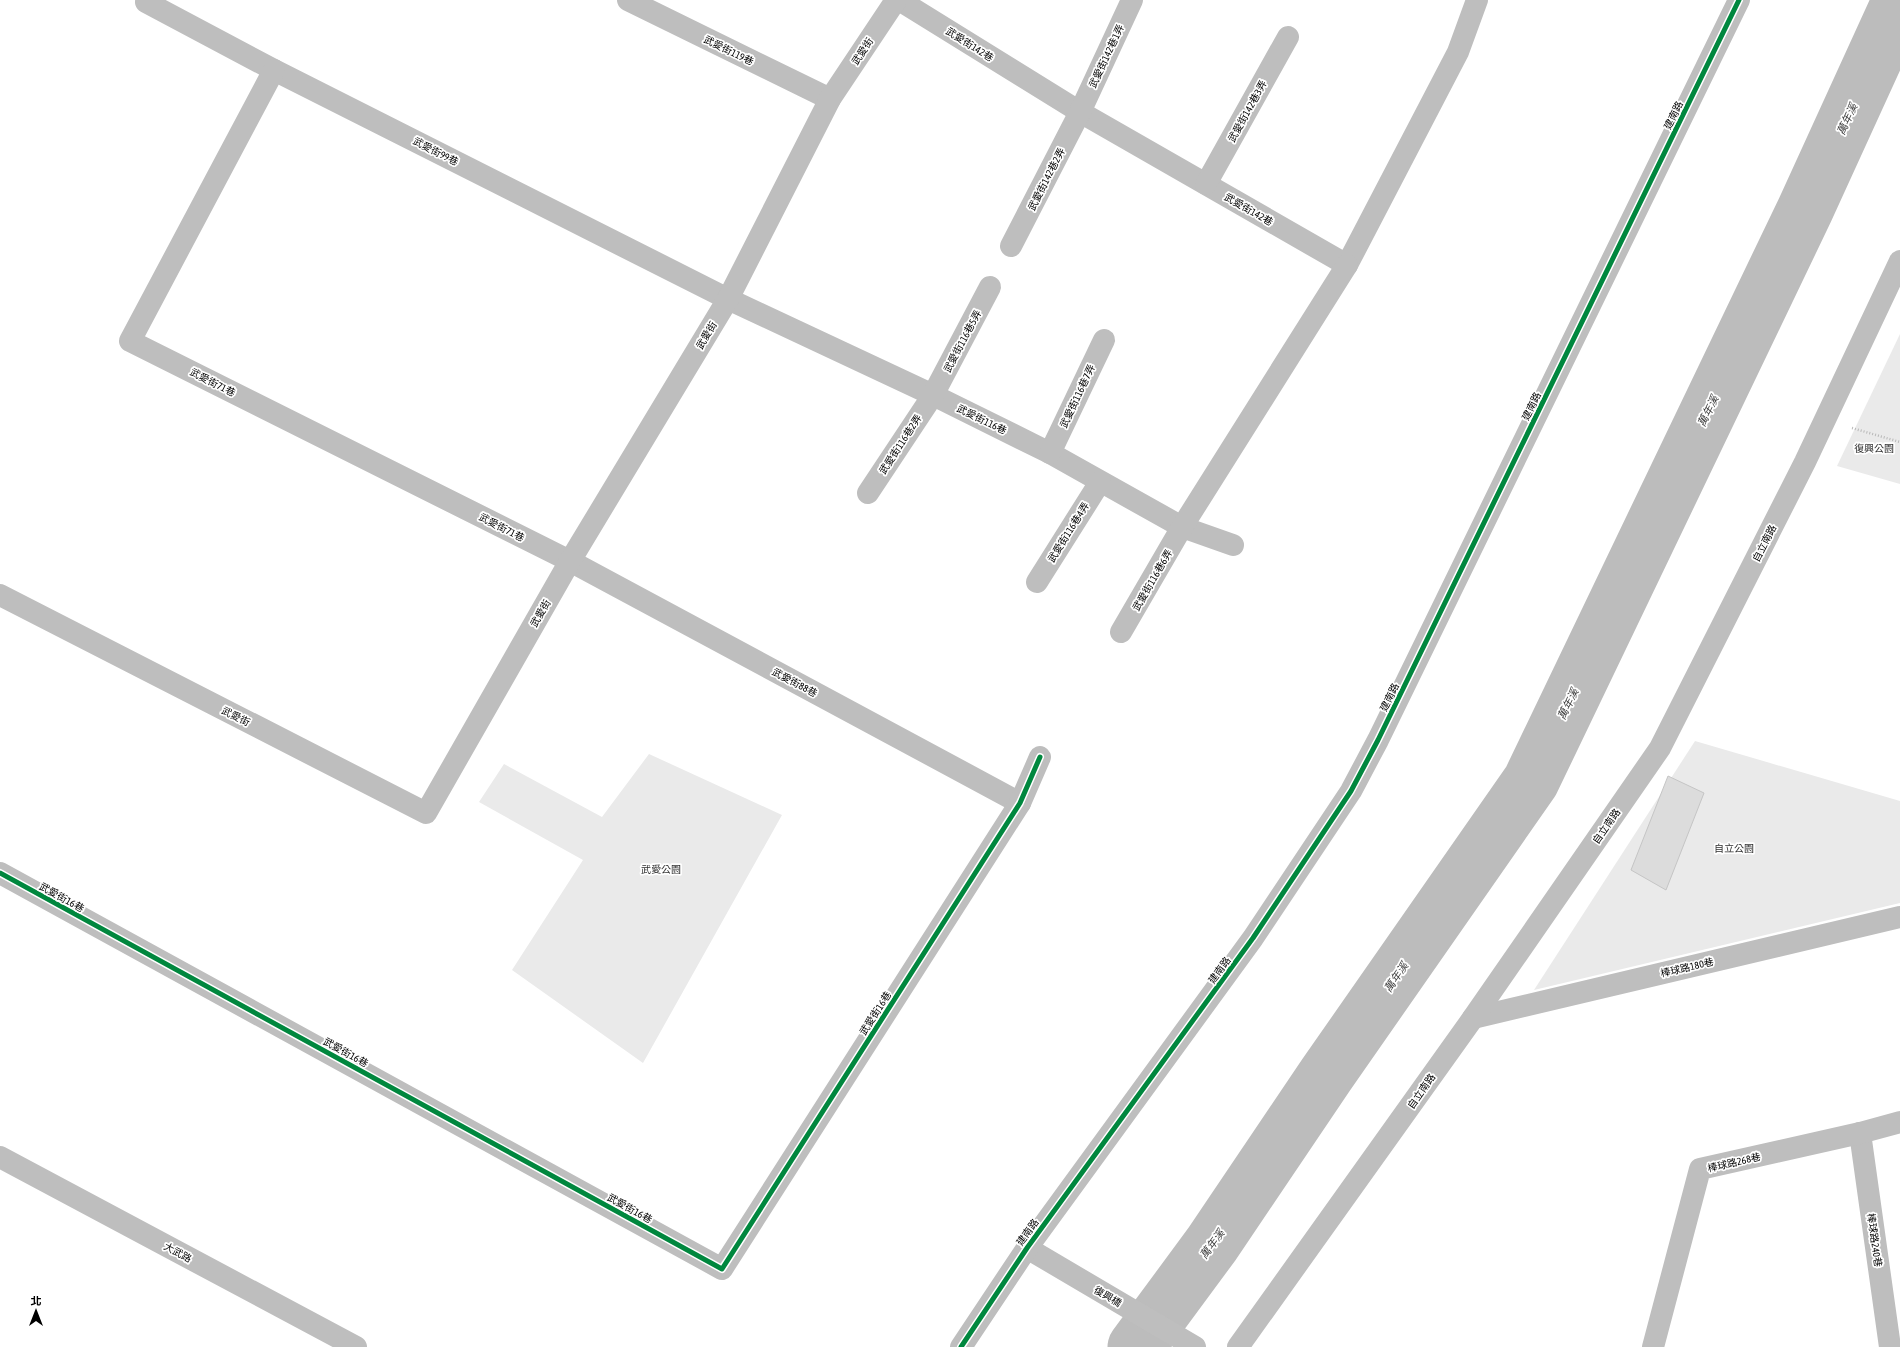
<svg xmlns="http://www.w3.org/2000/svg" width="1900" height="1347" font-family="'Asap Condensed','Noto Sans TC',sans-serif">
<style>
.green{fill:#eaeaea}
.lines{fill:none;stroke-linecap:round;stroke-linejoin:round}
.river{stroke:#bcbcbc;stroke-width:57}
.building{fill:#dcdcdc;stroke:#c5c5c5}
.path{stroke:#b8b8b8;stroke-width:2.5;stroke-dasharray:1 2;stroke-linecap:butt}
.street{stroke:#bebebe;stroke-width:22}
.cycleway-casing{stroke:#fff;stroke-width:8}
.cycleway{stroke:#00873e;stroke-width:5}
.labels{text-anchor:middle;stroke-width:3.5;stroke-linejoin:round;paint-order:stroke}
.street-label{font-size:10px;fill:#000;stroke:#fff}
.park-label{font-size:10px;fill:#2f2f2f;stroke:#fff}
.water-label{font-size:11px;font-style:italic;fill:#404040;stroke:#fff}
</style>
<rect width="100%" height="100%" fill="#fff"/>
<g class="green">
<path d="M1900,334v150l-63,-18z"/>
<path d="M1695,741l205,60v102l-366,87z"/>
<path d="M649,754l133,61 -139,248 -131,-93 71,-110 -104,-58 25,-38 98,53z"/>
</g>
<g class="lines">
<path class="river" d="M1136,1347l76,-103 114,-169 205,-294 274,-571 95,-208"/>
</g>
<path class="building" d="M1668,776l36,17 -38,97 -35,-20z"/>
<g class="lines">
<path class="path" d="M1852,428l48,14"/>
<g class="street">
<path d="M628,0l202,99"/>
<path d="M899,0l181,112 267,153 111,-213 19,-52"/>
<path d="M146,2l128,68 454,229 205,96 117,58 132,74 51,18"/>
<path d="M274,70l-144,271 440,220 450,242"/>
<path d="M1206,184l82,-147"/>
<path d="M1011,246l69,-134 52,-112"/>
<path d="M1050,453l54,-113"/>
<path d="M868,493l65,-98 57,-108"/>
<path d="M1037,582l63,-100"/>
<path d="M0,595l426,218 144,-252 158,-262 102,-200 66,-99"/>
<path d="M1121,632l61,-105 165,-262"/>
<path d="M0,873l722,396 298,-466 20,-46"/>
<path d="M1473,1018l427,-101"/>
<path d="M1860,1133l30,214"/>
<path d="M0,1157l356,190"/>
<path d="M1027,1248l168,99"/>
<path d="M961,1347l66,-99 226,-310 98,-147 27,-51 361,-740"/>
<path d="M1238,1347l235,-329 187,-270 145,-286 95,-201"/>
<path d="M1653,1347l47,-178 160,-36 40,-11"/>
</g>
<defs>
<g id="cycleway">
<path d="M0,873l722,396 298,-466 20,-46"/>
<path d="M961,1347l66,-99 226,-310 98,-147 27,-51 361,-740"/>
</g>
</defs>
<use href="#cycleway" class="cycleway-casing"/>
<use href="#cycleway" class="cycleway"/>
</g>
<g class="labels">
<g class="street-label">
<text transform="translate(970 44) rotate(32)" y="4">武愛街142巷</text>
<text transform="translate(729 50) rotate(26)" y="4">武愛街119巷</text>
<text transform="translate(862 51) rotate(-56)" y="4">武愛街</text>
<text transform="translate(1106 56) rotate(-65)" y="4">武愛街142巷1弄</text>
<text transform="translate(1247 111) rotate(-61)" y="4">武愛街142巷3弄</text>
<text transform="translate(1673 115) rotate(-64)" y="4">建南路</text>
<text transform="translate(436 151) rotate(27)" y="4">武愛街99巷</text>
<text transform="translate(1046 179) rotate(-63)" y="4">武愛街142巷2弄</text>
<text transform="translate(1249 209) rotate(30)" y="4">武愛街142巷</text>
<text transform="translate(706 335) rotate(-59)" y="4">武愛街</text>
<text transform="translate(962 341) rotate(-62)" y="4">武愛街116巷5弄</text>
<text transform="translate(213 382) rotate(27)" y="4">武愛街71巷</text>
<text transform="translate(1077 396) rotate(-65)" y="4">武愛街116巷7弄</text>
<text transform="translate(1531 406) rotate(-64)" y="4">建南路</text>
<text transform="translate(982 419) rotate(26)" y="4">武愛街116巷</text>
<text transform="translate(900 444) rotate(-57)" y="4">武愛街116巷2弄</text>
<text transform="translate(502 527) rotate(27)" y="4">武愛街71巷</text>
<text transform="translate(1068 532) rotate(-58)" y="4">武愛街116巷4弄</text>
<text transform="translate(1764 543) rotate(-63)" y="4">自立南路</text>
<text transform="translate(1152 580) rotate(-60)" y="4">武愛街116巷6弄</text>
<text transform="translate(540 613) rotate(-60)" y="4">武愛街</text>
<text transform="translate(795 682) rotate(28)" y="4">武愛街88巷</text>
<text transform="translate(1389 697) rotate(-64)" y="4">建南路</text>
<text transform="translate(236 716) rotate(27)" y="4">武愛街</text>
<text transform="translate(1606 826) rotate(-55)" y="4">自立南路</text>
<text transform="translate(62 897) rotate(29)" y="4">武愛街16巷</text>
<text transform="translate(1687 967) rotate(-13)" y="4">棒球路180巷</text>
<text transform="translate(1219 970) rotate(-54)" y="4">建南路</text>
<text transform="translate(875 1013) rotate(-57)" y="4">武愛街16巷</text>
<text transform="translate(346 1052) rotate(29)" y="4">武愛街16巷</text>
<text transform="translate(1421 1091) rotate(-55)" y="4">自立南路</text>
<text transform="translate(1734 1162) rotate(-13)" y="4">棒球路268巷</text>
<text transform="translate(630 1208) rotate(29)" y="4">武愛街16巷</text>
<text transform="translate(1027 1232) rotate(-54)" y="4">建南路</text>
<text transform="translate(1875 1240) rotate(82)" y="4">棒球路240巷</text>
<text transform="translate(178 1252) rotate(28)" y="4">大武路</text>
<text transform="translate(1108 1296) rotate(31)" y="4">復興橋</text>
</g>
<g class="park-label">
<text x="1874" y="452">復興公園</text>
<text x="1734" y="852">自立公園</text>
<text x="661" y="873">武愛公園</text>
</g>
<g class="water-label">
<text transform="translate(1847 119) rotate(-65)" y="4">萬年溪</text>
<text transform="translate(1708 411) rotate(-64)" y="4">萬年溪</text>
<text transform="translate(1568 704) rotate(-64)" y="4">萬年溪</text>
<text transform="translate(1396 977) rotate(-56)" y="4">萬年溪</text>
<text transform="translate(1212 1244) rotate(-54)" y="4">萬年溪</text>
</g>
</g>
<g transform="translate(36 1311)" stroke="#ffffff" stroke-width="3" paint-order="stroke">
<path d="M0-3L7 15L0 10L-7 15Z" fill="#000000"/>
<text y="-6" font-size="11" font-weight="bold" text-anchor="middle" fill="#000000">北</text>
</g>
</svg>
